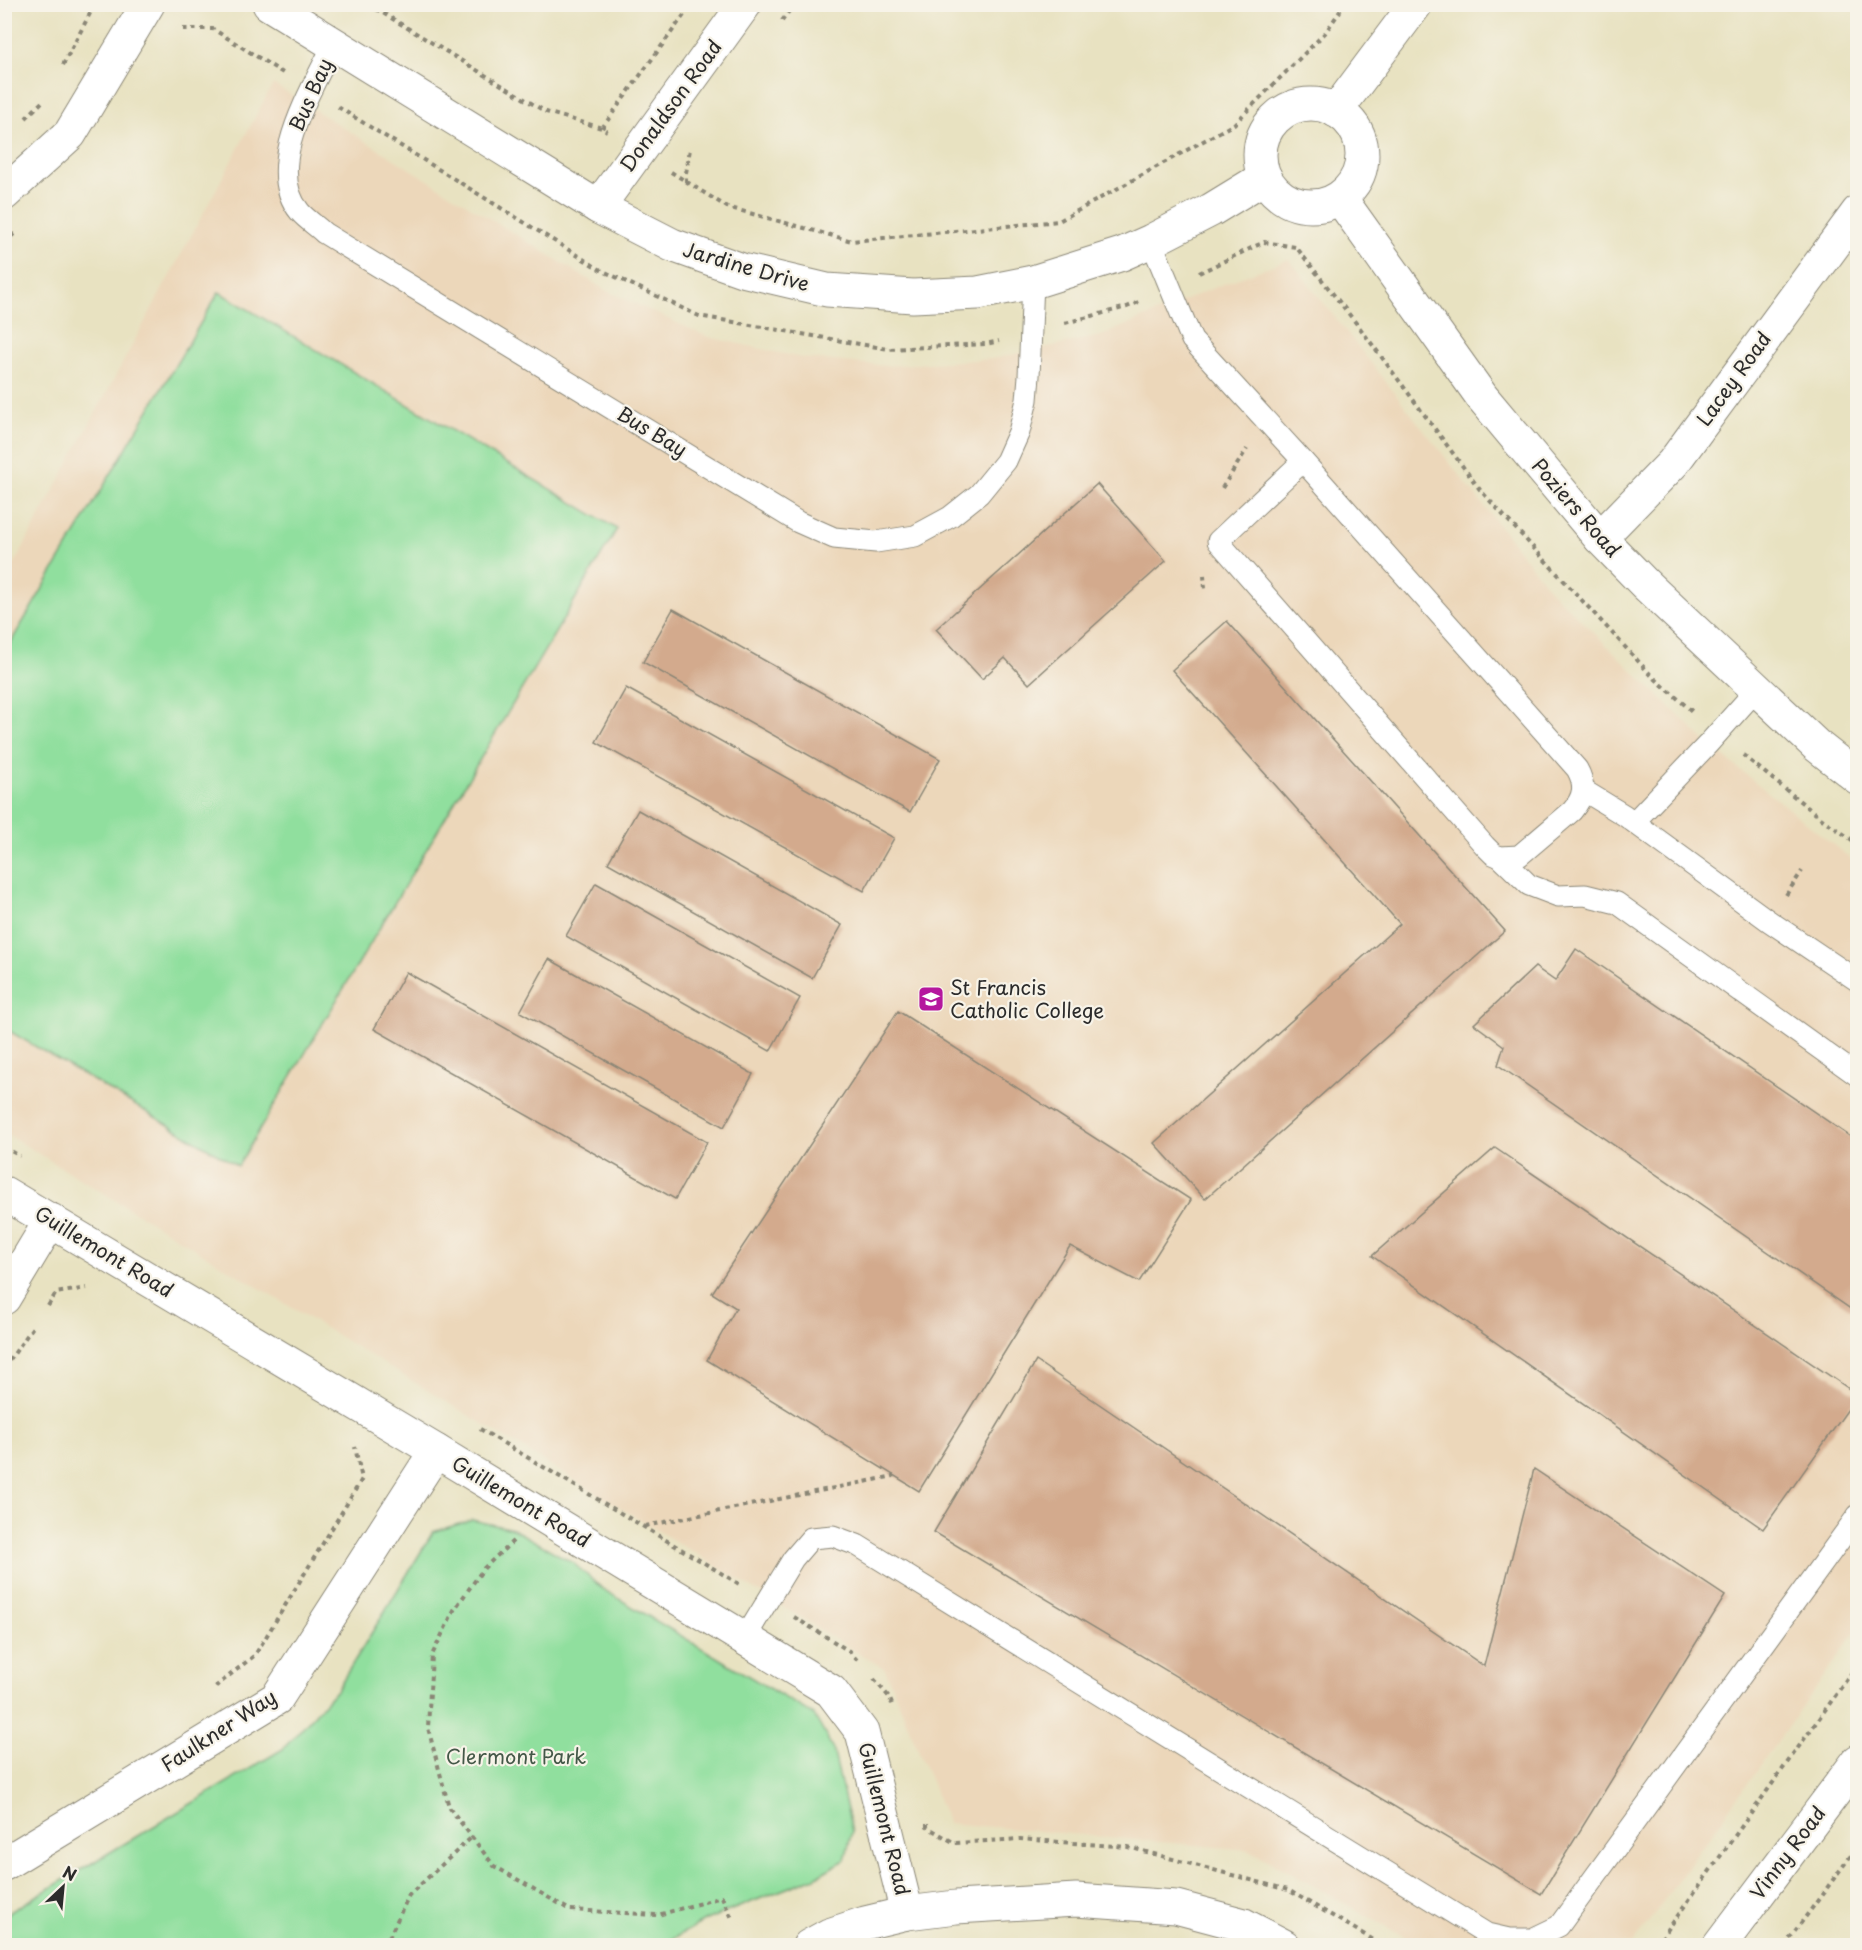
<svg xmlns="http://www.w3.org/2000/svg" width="1862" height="1950" font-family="'Playpen Sans',sans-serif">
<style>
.built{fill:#ecd7ba}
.green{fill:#90df9e;stroke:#5e8564;stroke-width:1.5}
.building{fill:#d3aa8d}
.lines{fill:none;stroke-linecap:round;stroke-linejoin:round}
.service-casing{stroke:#8a8676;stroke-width:23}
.minor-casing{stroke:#8a8676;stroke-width:35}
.tertiary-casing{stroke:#8a8676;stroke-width:35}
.path{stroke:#8a8676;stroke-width:4;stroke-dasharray:4.5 4.5;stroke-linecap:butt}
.service{stroke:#fff;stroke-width:21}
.minor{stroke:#fff;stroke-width:33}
.tertiary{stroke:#fff;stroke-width:33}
.labels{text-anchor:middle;stroke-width:4.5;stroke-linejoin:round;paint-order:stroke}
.street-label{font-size:20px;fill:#2b2b2b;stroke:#f7f3e8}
.poi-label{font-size:20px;fill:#2b2b2b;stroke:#f7f3e8;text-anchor:start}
.park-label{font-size:20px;fill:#445848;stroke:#f7f3e8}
</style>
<rect width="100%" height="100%" fill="#f7f3e8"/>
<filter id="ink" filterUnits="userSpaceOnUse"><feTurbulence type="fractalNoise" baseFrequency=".0167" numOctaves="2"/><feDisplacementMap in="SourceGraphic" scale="12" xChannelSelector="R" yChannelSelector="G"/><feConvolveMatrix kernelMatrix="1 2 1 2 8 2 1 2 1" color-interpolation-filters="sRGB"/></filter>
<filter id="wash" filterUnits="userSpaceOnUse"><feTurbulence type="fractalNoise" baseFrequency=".008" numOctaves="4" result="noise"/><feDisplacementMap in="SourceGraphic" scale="24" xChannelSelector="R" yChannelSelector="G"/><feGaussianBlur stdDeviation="1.35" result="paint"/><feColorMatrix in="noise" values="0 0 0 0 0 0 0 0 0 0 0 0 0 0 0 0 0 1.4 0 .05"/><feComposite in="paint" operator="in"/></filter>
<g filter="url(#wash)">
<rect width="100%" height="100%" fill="#e8e2c1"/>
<path class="built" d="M273,84l334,207 101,46 94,21 85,8 105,-7 109,-23 115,-49 73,-28 261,331 158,154 149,120v766l-225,315h-213l-169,-95 -302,-27 -63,-154 -880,-536 -1,-550z"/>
<g class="green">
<path d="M219,292l398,237 -379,637 -234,-138 1,-376z"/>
<path d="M472,1520l41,9 59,33 32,28 210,125 19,34 19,82 -7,29 -30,17 -109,43 -44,25h-657v-30l278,-166 55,-61 95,-156z"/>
</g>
<g id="blocks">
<g class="building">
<path d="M1097,484l69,77 -137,123 -24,-26 -23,21 -46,-50z"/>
<path d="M673,609l267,150 -30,53 -267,-150z"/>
<path d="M1227,621l278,310 -300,268 -51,-56 246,-219 -228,-254z"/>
<path d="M626,688l268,150 -30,53 -268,-149z"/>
<path d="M638,810l204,115 -30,53 -204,-115z"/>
<path d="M596,883l204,115 -30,53 -204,-115z"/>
<path d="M1576,949l282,193v172l-360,-249 6,-19 -30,-22 61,-57 20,14z"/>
<path d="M549,959l204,115 -29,53 -204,-115z"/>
<path d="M406,972l301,170 -32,57 -301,-170z"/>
<path d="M898,1011l293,189 -52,82 -69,-36 -151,245 -212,-131 29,-52 -24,-15z"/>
<path d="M1495,1148l363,247 -95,134 -391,-273z"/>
<path d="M1036,1361l448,305 50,-197 191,127 -184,298 -607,-362z"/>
</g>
</g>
</g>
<g filter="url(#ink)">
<use href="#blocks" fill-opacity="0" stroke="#8a8676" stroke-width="1.5"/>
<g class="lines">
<defs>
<g id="service">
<path d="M333,45c-20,44 -71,122 -33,167 7,8 17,14 24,21l474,289 36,16 42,4 39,-6 35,-19 29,-23 27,-33 13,-29 8,-32 2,-24 4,-94"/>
<path d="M1151,241l41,99 111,121 274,308c9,16 7,28 -5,42l-53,45 -19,1 -7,-3 -8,-8 -267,-305 85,-80"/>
<path d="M1583,790l41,25 145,106 89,60"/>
<path d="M1634,822l74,-78 49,-55"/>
<path d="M1500,857l29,28 29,11 27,-1 32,8 241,173"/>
<path d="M745,1638l48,-79 18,-21 22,-2 24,9 630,389 22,5h23l27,-13 299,-411"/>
</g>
<g id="minor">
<path d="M4,194l66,-60 78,-130"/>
<path d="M598,207l147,-203"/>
<path d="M1600,538l73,-75 185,-251"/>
<path d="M4,1193l432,258 395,240 31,41 45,181"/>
<path d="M4,1298l47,-78"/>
<path d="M4,1864l273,-166 159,-247"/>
<path d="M809,1946l20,-11 36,-12 42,-10 49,-6 120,-7 100,7 68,18 40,21"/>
<path d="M1719,1946l139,-185"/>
</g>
<g id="tertiary">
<path d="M269,4l329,203 74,38 70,25 85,20 86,6 65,-3 55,-11 89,-28 29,-13 60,-31 54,-33"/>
<circle cx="1311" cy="155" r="51"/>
<path d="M1336,111l80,-107"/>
<path d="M1340,198l142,199 118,141 45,46 171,161 42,33"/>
</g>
</defs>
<use href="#service" class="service-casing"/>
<use href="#minor" class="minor-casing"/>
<use href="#tertiary" class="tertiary-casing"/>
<g class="path">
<path d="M368,4l178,108 56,16 5,3"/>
<path d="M782,21l12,-17"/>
<path d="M183,29h30l70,44"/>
<path d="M63,65l32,-61"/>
<path d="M338,107l263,163 98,46 189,33 98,-5 13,-3"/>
<path d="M26,118l16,-16"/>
<path d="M602,128l90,-124"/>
<path d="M671,172l56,35 125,34 207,-20 175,-97 91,-91 20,-29"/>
<path d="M686,182v-9l4,-24"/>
<path d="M4,242l14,-11"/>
<path d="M1199,273l65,-31 32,5 64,81 121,163 170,184 43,38"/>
<path d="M1065,323l62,-16 14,-6"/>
<path d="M1222,488l25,-39"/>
<path d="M1204,575l1,14"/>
<path d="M1743,755l79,64 36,25"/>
<path d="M1786,895l16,-24"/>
<path d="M4,1147l16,9"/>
<path d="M48,1306l8,-13 31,-5"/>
<path d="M4,1368l31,-44"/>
<path d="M480,1429l261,156"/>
<path d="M645,1526l249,-50"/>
<path d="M513,1541l-29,27 -30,42 -22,45 -4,73 21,79 45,59 76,44 88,5 64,-18 10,21"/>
<path d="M794,1617l55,34 8,9"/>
<path d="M874,1679l15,18 3,7"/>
<path d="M215,1687l40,-32 107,-176 -7,-32"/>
<path d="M927,1824v3l28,16 65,-4 108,8 160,43 96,56"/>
<path d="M385,1946l24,-51 63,-58"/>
<path d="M1656,1946l202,-282"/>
<path d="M1784,1946l74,-100"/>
</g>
<use href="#service" class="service"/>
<use href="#minor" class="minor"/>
<use href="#tertiary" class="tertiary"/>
</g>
</g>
<defs>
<symbol id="school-square" viewBox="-11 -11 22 22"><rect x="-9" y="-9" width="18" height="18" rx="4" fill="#b5179e" stroke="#f7f3e8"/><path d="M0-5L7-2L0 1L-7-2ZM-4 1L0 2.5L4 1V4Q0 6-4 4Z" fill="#fff"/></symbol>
</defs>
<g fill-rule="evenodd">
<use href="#school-square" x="916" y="984" width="30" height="30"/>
</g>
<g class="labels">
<g class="street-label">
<text transform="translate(311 95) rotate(-66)" y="7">Bus Bay</text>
<text transform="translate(671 106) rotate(-54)" y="7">Donaldson Road</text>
<text transform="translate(746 267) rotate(16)" y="7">Jardine Drive</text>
<text transform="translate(1734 379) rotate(-54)" y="7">Lacey Road</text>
<text transform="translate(652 432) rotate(31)" y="7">Bus Bay</text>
<text transform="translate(1576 508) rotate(49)" y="7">Poziers Road</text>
<text transform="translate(104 1252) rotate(31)" y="7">Guillemont Road</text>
<text transform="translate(521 1502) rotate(31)" y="7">Guillemont Road</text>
<text transform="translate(219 1731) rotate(-33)" y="7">Faulkner Way</text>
<text transform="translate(884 1819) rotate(76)" y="7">Guillemont Road</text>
<text transform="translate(1788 1853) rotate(-53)" y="7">Vinny Road</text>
</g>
<g class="poi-label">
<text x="950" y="995">St Francis<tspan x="950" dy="23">Catholic College</tspan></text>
</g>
<g class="park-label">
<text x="516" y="1764">Clermont Park</text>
</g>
</g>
<rect width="1862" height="1950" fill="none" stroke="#f7f3e8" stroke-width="24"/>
<g transform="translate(63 1887) rotate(26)" stroke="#f7f3e8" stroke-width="4.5" paint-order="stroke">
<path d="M0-4.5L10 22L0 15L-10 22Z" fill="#2b2b2b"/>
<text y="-9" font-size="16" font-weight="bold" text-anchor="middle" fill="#2b2b2b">N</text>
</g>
</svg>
